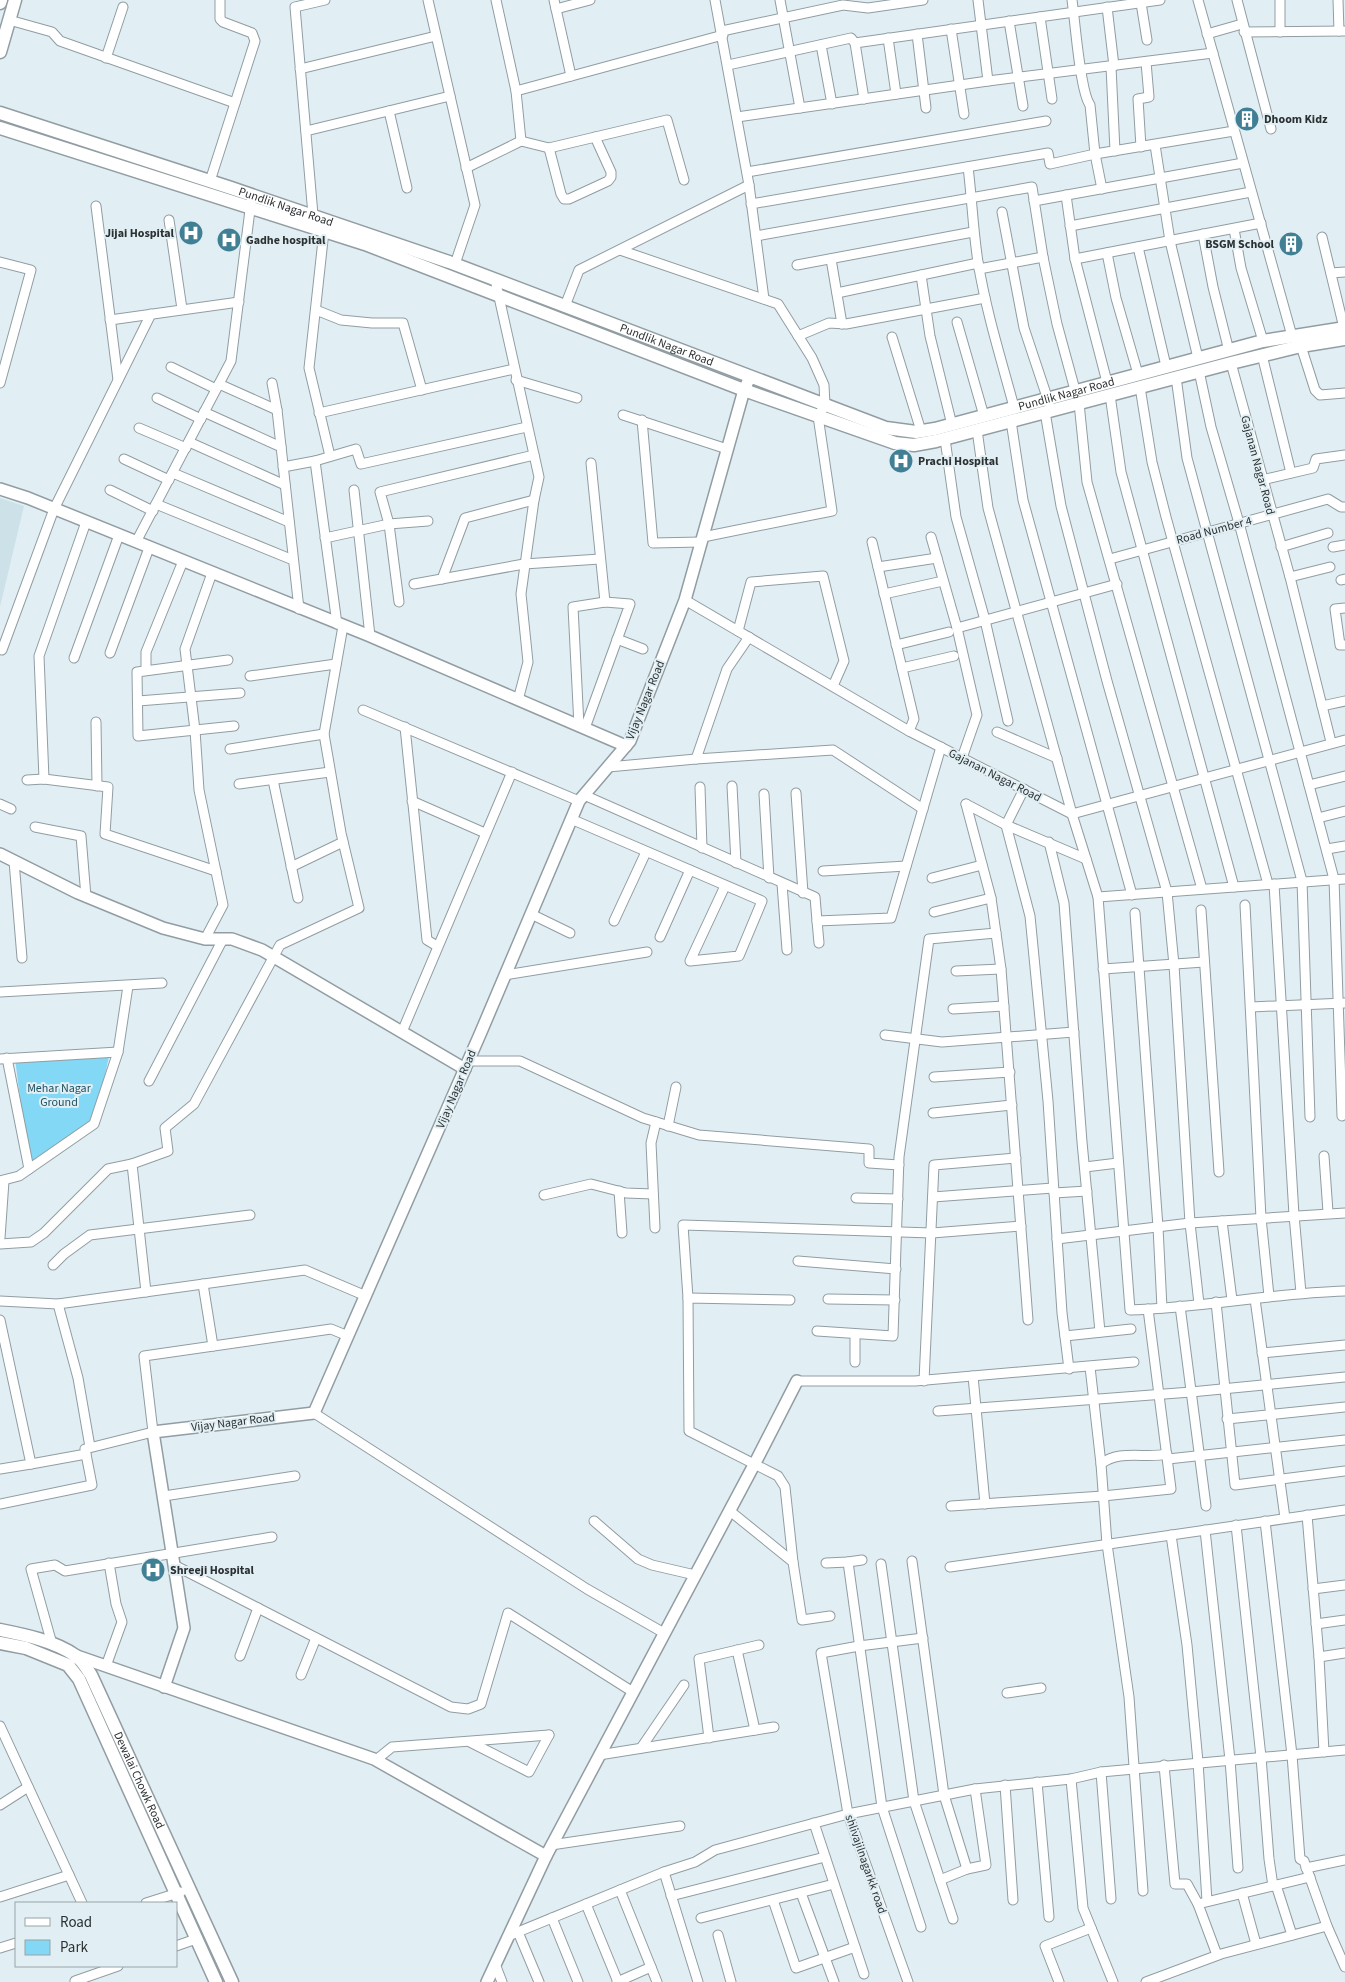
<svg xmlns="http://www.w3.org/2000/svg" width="1345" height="1982" font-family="'Source Sans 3',sans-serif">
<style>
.built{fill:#cde1e9}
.green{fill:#82d8f5}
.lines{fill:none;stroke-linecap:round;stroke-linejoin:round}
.minor-casing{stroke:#919da2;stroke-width:11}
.tertiary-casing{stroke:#919da2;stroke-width:14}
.secondary-casing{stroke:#919da2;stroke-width:15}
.minor{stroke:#fff;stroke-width:9}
.tertiary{stroke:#fff;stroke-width:11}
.secondary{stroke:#fff;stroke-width:12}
.labels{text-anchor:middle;stroke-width:4;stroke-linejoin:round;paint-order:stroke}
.poi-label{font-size:12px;font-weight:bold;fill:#2b3032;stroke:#e1eff4;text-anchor:start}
.street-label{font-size:12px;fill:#2b3032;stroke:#e1eff4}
.park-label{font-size:12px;fill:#1d5162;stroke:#e1eff4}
</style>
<rect width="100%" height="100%" fill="#e1eff4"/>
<g class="built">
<path d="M235,232l3,12 -16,3 -2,-12z"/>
<path d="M0,498l24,8 -24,101z"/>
</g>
<path class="green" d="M110,1052l-16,72 -65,45 -14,-111z"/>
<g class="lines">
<defs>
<g id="minor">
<path d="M428,0l47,205 -20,59"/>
<path d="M496,0l20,91 5,50"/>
<path d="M554,0l17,76"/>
<path d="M715,0l34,185 15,114"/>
<path d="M780,0l20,108"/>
<path d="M978,0l10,81"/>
<path d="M1072,0c3,20 8,92 18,105l5,49 7,35"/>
<path d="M1198,0l94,336 9,10 14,44 5,5 25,-2"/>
<path d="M1237,0l34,129"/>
<path d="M1280,0v32"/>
<path d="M1338,0l1,31"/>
<path d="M1141,3l6,37"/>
<path d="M1107,7l7,59"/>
<path d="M556,9l34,-9"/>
<path d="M1040,17l12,82"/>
<path d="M9,20l43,12 8,9 175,62"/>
<path d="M1009,21l14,85"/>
<path d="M951,29l13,85"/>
<path d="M722,31l121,-26 25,3 55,-8"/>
<path d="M1244,32l101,-1"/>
<path d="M917,34l9,74"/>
<path d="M1207,34l35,-10"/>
<path d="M888,38l8,56"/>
<path d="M855,43l9,56"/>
<path d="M821,45l11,59"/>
<path d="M106,58l17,-51"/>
<path d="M728,65l123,-27 4,5 305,-43"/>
<path d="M1111,67l4,84"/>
<path d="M300,69l136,-33"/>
<path d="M516,91l207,-56"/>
<path d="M389,111l18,77"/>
<path d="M737,117l251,-36 225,-28"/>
<path d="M306,131l144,-35"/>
<path d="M1155,145l15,96 28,117"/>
<path d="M1141,147l-3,-48 11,-2 -3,-35"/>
<path d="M549,148l12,46 3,5h5l39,-18 3,-4v-5l-16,-35"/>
<path d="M968,167c4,32 5,63 10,95 8,49 23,97 36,145"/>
<path d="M466,168l55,-27 28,7 118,-28 17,60"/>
<path d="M747,172l299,-51"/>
<path d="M210,181l45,-140 -3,-8 -29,-11 -3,-3v-19"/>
<path d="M1066,195l9,64 32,123"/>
<path d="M1034,201l209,-38"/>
<path d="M751,204l297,-51 2,11 45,-10 139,-23"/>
<path d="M96,206l22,174"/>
<path d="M1002,212l22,116 25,75"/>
<path d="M169,220l13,89"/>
<path d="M311,220l2,-5 -18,-208 30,-7"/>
<path d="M1070,226l181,-34"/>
<path d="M1234,229l7,39 22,73"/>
<path d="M324,231l-15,137 21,88"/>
<path d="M1203,234l10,53 16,64"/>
<path d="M756,236l276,-49 11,70 14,67 18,66"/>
<path d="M1322,237l22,91"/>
<path d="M1138,247l28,119"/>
<path d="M620,250l158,54 34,54 12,27 1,20 -7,11 14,95 -129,26"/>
<path d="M1107,253l9,45 22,76"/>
<path d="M831,259l11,65"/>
<path d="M1075,259l186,-36"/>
<path d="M0,262l31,8 -31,113"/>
<path d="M797,265l176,-33"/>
<path d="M979,269l64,-12"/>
<path d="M1331,273l14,-1"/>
<path d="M921,275l9,61 22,89"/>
<path d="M495,279l44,198 -5,23 -13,94 7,68 -10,38"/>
<path d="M837,293l141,-30"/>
<path d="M565,306l14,-36 170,-85"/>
<path d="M316,310l25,10 31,3h31l19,67"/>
<path d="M110,320l129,-18"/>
<path d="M957,322l27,94"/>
<path d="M798,336l31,-13 17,1 139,-26"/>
<path d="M892,337l29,94"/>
<path d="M1262,355l29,118"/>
<path d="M1231,363l59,214 41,165"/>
<path d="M171,367l45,22"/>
<path d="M1199,371l12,56 28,96 95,356 8,237"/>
<path d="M1176,377l11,81 115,423 8,236"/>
<path d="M516,380l61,18"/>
<path d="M272,383l5,27 22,199"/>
<path d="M219,384l58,26"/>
<path d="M1140,387l12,75 14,55 102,367"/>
<path d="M1110,395l11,77 113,415"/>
<path d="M157,398l44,21"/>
<path d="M1079,403l8,79 115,407"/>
<path d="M204,412l77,35"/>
<path d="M1045,412l16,94 46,175 60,211 7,73 16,258 9,81"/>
<path d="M319,413l195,-44"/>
<path d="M623,415l104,34"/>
<path d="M642,420l11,123 48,-1"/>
<path d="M1011,421l12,79 109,395"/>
<path d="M139,428l47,20"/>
<path d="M977,430l11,78 84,306 26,83 32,413c72,-2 143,-17 215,-19"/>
<path d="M945,439l11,78 29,103 23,101"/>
<path d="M189,442l96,43"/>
<path d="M124,459l45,21"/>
<path d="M591,463l14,139"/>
<path d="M283,467l32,-6"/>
<path d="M173,473l116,49"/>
<path d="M1262,480l51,-12 3,-9 29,-4"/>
<path d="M110,490l43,21"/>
<path d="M354,490l16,146"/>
<path d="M156,504l137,56"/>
<path d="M931,537l26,91 20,87 -15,43"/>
<path d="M325,538l64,-14 39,-3"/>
<path d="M136,542l95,-181 20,-159"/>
<path d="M872,542l42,177 -5,12"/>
<path d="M1281,547l47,-14"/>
<path d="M1333,547l12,-2"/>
<path d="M1110,559l218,-60 13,8h4"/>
<path d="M878,567l59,-9"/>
<path d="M1290,577l40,-10"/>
<path d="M442,579l23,-61 69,-18"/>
<path d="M1341,580l4,-1"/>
<path d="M414,584l110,-20 76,-5"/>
<path d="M884,594l59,-13"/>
<path d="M685,600l224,131 163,83 273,-74"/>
<path d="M399,602l-10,-78 -9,-32 154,-37"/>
<path d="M1345,608l-10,1 5,36h5"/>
<path d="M337,624l-22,-163 41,-12 5,15 166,-37"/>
<path d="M957,628l160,-44"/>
<path d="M738,631l13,-49 72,-6 21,85 -11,25"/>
<path d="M617,639l26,10"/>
<path d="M896,645l53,-13"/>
<path d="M2,650l52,-141 97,-195"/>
<path d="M110,653l39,-105"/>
<path d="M74,658l45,-123"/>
<path d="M228,660l-91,12 1,64 96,-10"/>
<path d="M902,668l52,-12"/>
<path d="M146,670v-18l37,-91"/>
<path d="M250,676l86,-12"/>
<path d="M138,701l102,-8"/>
<path d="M1322,706l23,-5"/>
<path d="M363,710l216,91"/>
<path d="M96,722l1,64"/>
<path d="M579,726l-6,-119 32,-5 25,2 -45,124"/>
<path d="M405,727l22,213 10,6"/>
<path d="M997,732l60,26"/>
<path d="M230,749l94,-15"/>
<path d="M696,759l31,-90 22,-32"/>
<path d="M608,767l88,-8 137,-9 90,59"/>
<path d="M44,779l-5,-123 47,-134"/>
<path d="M27,780l17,-1 64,8 -3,47 111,37"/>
<path d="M273,780l25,118"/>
<path d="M239,784l91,-12"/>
<path d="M1309,785l36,-9"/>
<path d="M732,786l4,77"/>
<path d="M700,787l2,61"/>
<path d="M1024,789l-18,36 24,91 18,185 14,212 7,56"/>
<path d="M796,793l7,100"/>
<path d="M764,794l5,84"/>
<path d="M584,795l231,102 2,24 74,-3 50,-171"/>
<path d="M412,801l73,32"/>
<path d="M0,804l11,5"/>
<path d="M966,804l25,94 10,71 27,351"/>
<path d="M966,804l40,21 80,34"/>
<path d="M1318,818l27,-7"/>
<path d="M571,819l191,82 -23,55 -49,5 35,-75"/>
<path d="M35,827l46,9 5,61"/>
<path d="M1049,842l15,61 18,239 18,190"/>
<path d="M1327,849l18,-3"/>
<path d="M14,861l8,97"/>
<path d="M291,867l52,-25"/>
<path d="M823,871l83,-5"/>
<path d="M932,878l50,-13"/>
<path d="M782,884l5,66"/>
<path d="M1274,884l20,331 7,78"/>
<path d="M1098,897l247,-18"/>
<path d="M1245,905l16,313 8,78"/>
<path d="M1201,910l18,262"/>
<path d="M934,912l57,-14"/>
<path d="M1135,913l23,314 4,81"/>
<path d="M531,914l39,19"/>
<path d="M614,921l32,-69"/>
<path d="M817,921l2,22"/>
<path d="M660,937l30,-67"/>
<path d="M205,939l18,-34 -24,-115 -4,-60 -10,-81 27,-76"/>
<path d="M1103,969l101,-7"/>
<path d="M956,971l45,-2"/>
<path d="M505,975l142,-23"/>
<path d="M0,992l162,-9"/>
<path d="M1251,1007l94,-4"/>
<path d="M953,1009l51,-3"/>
<path d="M402,1032l110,-260"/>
<path d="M885,1035l57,7 132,-10"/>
<path d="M7,1058l22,111"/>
<path d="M0,1059l118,-7"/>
<path d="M468,1061h52l123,57 56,17 170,14v14l30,2"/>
<path d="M934,1077l76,-5"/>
<path d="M149,1081l74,-142"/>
<path d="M933,1113l79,-8"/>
<path d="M668,1126l8,-39"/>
<path d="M1324,1156l4,56"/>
<path d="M1085,1167l33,-4"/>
<path d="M0,1181l19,-5 75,-52 24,-72 10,-66"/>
<path d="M619,1191l3,42"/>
<path d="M1054,1193l33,-2"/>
<path d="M544,1195l47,-11 35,9 27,1"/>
<path d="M933,1197l120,-9"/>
<path d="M856,1198l42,1"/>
<path d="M1222,1221l10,79"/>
<path d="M655,1228l-4,-85 5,-21"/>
<path d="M0,1238l4,-57"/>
<path d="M1057,1239l133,-16 155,-10"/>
<path d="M0,1244l31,-2 13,-9 64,-64 24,-5"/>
<path d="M798,1261l98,8"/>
<path d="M53,1265l11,-11 26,-19 160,-20"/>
<path d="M203,1284l10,62"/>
<path d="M146,1292l-14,-128 36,-13 -3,-23 29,-24 86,-159 79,-37 -18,-75 -17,-99 19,-108"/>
<path d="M688,1298l-5,-73 249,8 89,-7"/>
<path d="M828,1299l67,1"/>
<path d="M1255,1299l30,219"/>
<path d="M790,1300l-102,-2 1,133 89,45 7,11 8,75 9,58 28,-4"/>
<path d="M0,1301l58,3 247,-34 61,26"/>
<path d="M1216,1302l19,183 110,-14"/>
<path d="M58,1304l20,74 12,69"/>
<path d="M1180,1306l26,200"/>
<path d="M0,1320l31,144 -31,5"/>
<path d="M817,1331l76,5 6,-179 30,-218 67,-6"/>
<path d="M1065,1336l66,-7"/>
<path d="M1262,1353l83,-8"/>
<path d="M855,1362v-28"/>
<path d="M1090,1367l11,97 6,80 22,153 14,194"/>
<path d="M973,1376l12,128"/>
<path d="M797,1381h118l219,-19"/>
<path d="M924,1381l10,-216 82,-7"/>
<path d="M938,1411l253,-19 154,-15"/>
<path d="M314,1413l273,176 77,44"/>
<path d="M1227,1419l118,-12"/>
<path d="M1168,1459l177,-19"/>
<path d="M31,1464l55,-10"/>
<path d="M1101,1464c18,-15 45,-5 66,-10"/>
<path d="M164,1496l131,-20"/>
<path d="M0,1504l92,-19 -7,-36 68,-17 -9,-76 187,-27 17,7"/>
<path d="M951,1506l152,-10 68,-7 -23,-180"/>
<path d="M730,1511l63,51"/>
<path d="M1307,1515l12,142 5,95"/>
<path d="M594,1521l44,38 14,6 43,10"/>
<path d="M1265,1521l27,234 8,104 4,2 23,65 18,41"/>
<path d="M1236,1525l25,232 8,102 4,27"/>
<path d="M1205,1530l25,230 8,108"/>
<path d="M1171,1535l16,110 11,117 9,139"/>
<path d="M862,1560l-14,2 34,245 39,120"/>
<path d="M912,1561l32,234 23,74"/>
<path d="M826,1563l22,-1"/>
<path d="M881,1564l33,237 39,118"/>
<path d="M174,1565l277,142 17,2 13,-5 27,-91 125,79"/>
<path d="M950,1567l395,-57"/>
<path d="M1313,1589l32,-4"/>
<path d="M1316,1624l29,-4"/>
<path d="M52,1644l-21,-75 24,-4 10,6 207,-34"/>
<path d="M737,1650l18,80"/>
<path d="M240,1656l18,-48"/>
<path d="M1319,1657l26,-4"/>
<path d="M106,1666l16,-44 -6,-18 -7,-41"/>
<path d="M301,1675l15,-37"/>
<path d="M1007,1693l34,-5"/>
<path d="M0,1726l82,177"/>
<path d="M709,1738l-10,-79 60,-14"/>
<path d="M470,1742l59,30 20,-37"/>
<path d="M641,1748l43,-63"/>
<path d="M599,1755l175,-28"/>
<path d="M376,1760l16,-13 157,-12"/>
<path d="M1164,1765l11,119h12l11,20"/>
<path d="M1101,1772l10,127"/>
<path d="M1071,1779l12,129 30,74"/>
<path d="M1037,1782l12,135"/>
<path d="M1005,1785l8,115"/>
<path d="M0,1805l28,-18"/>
<path d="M814,1823l50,151"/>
<path d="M551,1845l129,-19"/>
<path d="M1306,1868l39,-8"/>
<path d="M664,1872l34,110"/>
<path d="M940,1880l27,-11 19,-4 -11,-76"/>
<path d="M1276,1885l16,50"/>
<path d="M620,1890l37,92"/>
<path d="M801,1893l33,89"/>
<path d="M1242,1893l14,51"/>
<path d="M671,1896l154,-39"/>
<path d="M0,1897l69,-22"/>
<path d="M773,1900l23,68 59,-21"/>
<path d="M146,1903l35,-11"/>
<path d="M586,1904l32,78"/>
<path d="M552,1918l26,64"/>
<path d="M701,1918l133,-34"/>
<path d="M518,1932l21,50"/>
<path d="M718,1935l13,47"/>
<path d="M508,1936l156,-64 31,-10 20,-12 133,-36 127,-25 96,-10 30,-7 244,-22"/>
<path d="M176,1946l20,-7"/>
<path d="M0,1948l16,-5"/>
<path d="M1217,1955l-19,-51 112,-27"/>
<path d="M495,1964l7,18"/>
<path d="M75,1981l43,-15"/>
<path d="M617,1982l34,-15"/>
<path d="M908,1982l-60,-168 -27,-161 38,-7 64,-8"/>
<path d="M1059,1982l-14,-36 46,-18"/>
<path d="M1146,1982l75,-28 106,-28"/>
</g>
<g id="tertiary">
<path d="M0,489l28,9 342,138 256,110"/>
<path d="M0,854l78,39 85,35 42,11h27l30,11 203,119"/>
<path d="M76,1658l1,-2 297,103 172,97"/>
<path d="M164,1687l20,-59 -31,-196 161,-19 167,-381 98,-231 51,-60 55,-141 59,-210 6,-13"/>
<path d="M487,1982l59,-126 209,-393 42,-82"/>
</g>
<g id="secondary">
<path d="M0,3l1,-3"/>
<path d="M0,52l15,-52"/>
<path id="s1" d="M0,113l231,75 218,74 437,166 30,4 19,-3 328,-88 82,-13"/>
<path d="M0,128l365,116 379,146 151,53 19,2 22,-4 295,-78 70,-17 44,-7"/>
<path id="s2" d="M0,1630c25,5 55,11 76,26 6,4 11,13 15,19l141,307"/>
<path d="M0,1643l26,5 42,17 11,14 137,303"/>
</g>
</defs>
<use href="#minor" class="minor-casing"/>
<use href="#tertiary" class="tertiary-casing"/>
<use href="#secondary" class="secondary-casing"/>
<use href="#minor" class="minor"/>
<use href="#tertiary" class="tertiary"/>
<use href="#secondary" class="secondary"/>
</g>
<defs>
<symbol id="building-disc" viewBox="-11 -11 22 22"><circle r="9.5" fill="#418094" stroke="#e1eff4"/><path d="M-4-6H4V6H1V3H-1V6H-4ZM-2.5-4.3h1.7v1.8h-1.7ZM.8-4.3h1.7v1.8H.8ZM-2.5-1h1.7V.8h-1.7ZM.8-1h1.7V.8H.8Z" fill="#fff"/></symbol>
<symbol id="hospital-disc" viewBox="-11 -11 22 22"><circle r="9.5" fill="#418094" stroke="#e1eff4"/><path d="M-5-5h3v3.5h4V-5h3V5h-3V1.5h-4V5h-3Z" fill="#fff"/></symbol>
</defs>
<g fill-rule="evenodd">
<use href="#building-disc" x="1233" y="105" width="28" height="28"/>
<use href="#hospital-disc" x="177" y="219" width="28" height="28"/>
<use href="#hospital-disc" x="215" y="226" width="28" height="28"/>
<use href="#building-disc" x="1277" y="230" width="28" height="28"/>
<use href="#hospital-disc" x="887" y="447" width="28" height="28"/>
<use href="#hospital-disc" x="139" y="1556" width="28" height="28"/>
</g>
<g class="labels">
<g class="poi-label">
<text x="1264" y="123">Dhoom Kidz</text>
<text x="174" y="237" text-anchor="end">Jijai Hospital</text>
<text x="246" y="244">Gadhe hospital</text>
<text x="1274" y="248" text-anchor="end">BSGM School</text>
<text x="918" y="465">Prachi Hospital</text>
<text x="170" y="1574">Shreeji Hospital</text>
</g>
<g class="street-label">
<text dy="4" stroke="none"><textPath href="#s1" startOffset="301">Pundlik Nagar Road</textPath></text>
<text dy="4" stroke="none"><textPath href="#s1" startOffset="706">Pundlik Nagar Road</textPath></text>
<text dy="4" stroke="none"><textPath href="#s1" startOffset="1126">Pundlik Nagar Road</textPath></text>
<text transform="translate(1258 465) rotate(75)" y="4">Gajanan Nagar Road</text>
<text transform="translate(1214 530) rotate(-15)" y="4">Road Number 4</text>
<text transform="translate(645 700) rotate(-68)" y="4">Vijay Nagar Road</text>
<text transform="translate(995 775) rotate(27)" y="4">Gajanan Nagar Road</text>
<text transform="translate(456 1089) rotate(-67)" y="4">Vijay Nagar Road</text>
<text transform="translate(233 1422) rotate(-7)" y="4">Vijay Nagar Road</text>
<text dy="4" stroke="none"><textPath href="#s2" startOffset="221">Dewalai Chowk Road</textPath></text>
<text transform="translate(866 1864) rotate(71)" y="4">shlivajilnagarkk road</text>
</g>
<g class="park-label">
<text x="59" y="1092">Mehar Nagar<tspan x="59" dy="14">Ground</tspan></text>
</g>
</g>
<rect x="15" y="1902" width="162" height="65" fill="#e1eff4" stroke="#98a3a6"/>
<rect x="25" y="1918" width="25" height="8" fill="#ffffff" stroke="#98a3a6"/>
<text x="60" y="1927" font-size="15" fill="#2b3032">Road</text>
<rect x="25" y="1940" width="25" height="15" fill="#82d8f5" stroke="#98a3a6"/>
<text x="60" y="1952" font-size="15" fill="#2b3032">Park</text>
</svg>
